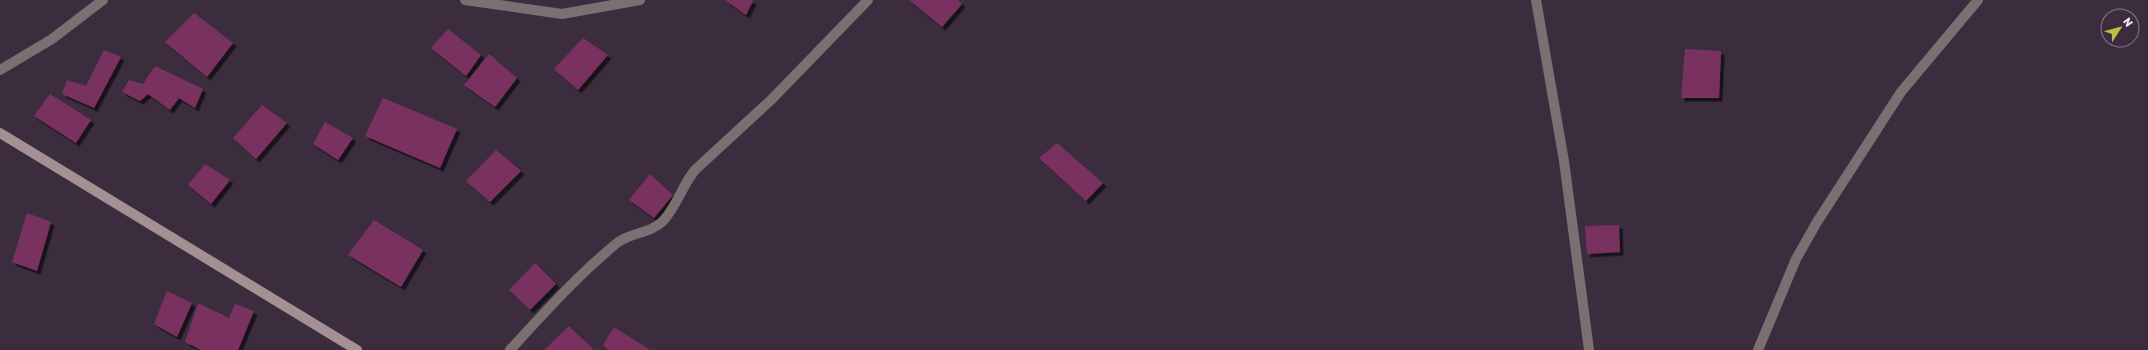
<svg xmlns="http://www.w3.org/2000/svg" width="2148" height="350" font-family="Rubik,sans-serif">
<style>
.building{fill:#79335f;filter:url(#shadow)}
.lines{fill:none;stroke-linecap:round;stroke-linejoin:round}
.street{stroke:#7c6f71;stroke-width:10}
.secondary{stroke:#a49093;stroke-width:10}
</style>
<defs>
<filter id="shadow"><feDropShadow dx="3.5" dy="3.5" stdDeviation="0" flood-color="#0009"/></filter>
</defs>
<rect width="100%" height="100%" fill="#3c2d3e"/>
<g class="building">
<path d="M725,0h27l1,1 -7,14z"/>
<path d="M909,0h49l4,4 -20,23z"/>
<path d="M194,13l39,30 -26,34 -42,-35z"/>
<path d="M448,29l33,26 -15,21 -35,-28z"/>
<path d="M583,38l25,17 -30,35 -24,-21z"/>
<path d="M1685,49l36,2 -2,47h-38z"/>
<path d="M104,50l17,7 -27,51 -32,-14 5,-14 19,6z"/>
<path d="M489,54l28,24 -22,29 -31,-22z"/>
<path d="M155,66l48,23 -8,19 -16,-10 -9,12 -22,-16 -8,7 -18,-9 7,-12 14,4z"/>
<path d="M50,94l41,26 -15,23 -42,-27z"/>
<path d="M383,98l74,31 -17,39 -75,-32z"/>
<path d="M262,105l25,18 -31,36 -23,-21z"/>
<path d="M325,122l28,16 -15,22 -25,-16z"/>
<path d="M1057,143l46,40 -17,18 -47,-43z"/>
<path d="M496,150l25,21 -31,31 -24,-21z"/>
<path d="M205,164l25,16 -19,24 -23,-19z"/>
<path d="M650,174l23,21 -19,23 -25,-18z"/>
<path d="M27,213l24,9 -14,49 -25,-9z"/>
<path d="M374,220l49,30 -22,37 -53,-32z"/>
<path d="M1619,225l1,27 -33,2 -2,-28z"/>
<path d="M535,263l21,21 -26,26 -21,-20z"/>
<path d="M167,291l25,12 -15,34 -23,-13z"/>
<path d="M198,303l31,15 6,-14 19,7 -16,39h-37l-16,-8z"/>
<path d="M569,326l25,24h-50z"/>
<path d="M614,327l36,23h-42l-5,-5z"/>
</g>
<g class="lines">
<g class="street">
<path d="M465,0l97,14 78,-14"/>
<path d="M1536,0l28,161 25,189"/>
<path d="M0,70l52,-31 51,-39"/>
<path d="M510,350c34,-37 68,-75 107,-107 14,-11 33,-9 46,-22 14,-15 19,-35 32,-51l77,-71 96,-99"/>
<path d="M1758,350l38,-91 21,-37 84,-130 77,-92"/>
</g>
<path class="secondary" d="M0,133l357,217"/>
</g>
<g transform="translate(2120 28) rotate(54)"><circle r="19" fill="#3c2d3e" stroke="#857887"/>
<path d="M0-3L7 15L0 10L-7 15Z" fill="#bfbe41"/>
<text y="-6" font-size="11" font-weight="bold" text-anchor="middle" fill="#f3e9f4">N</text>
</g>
</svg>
